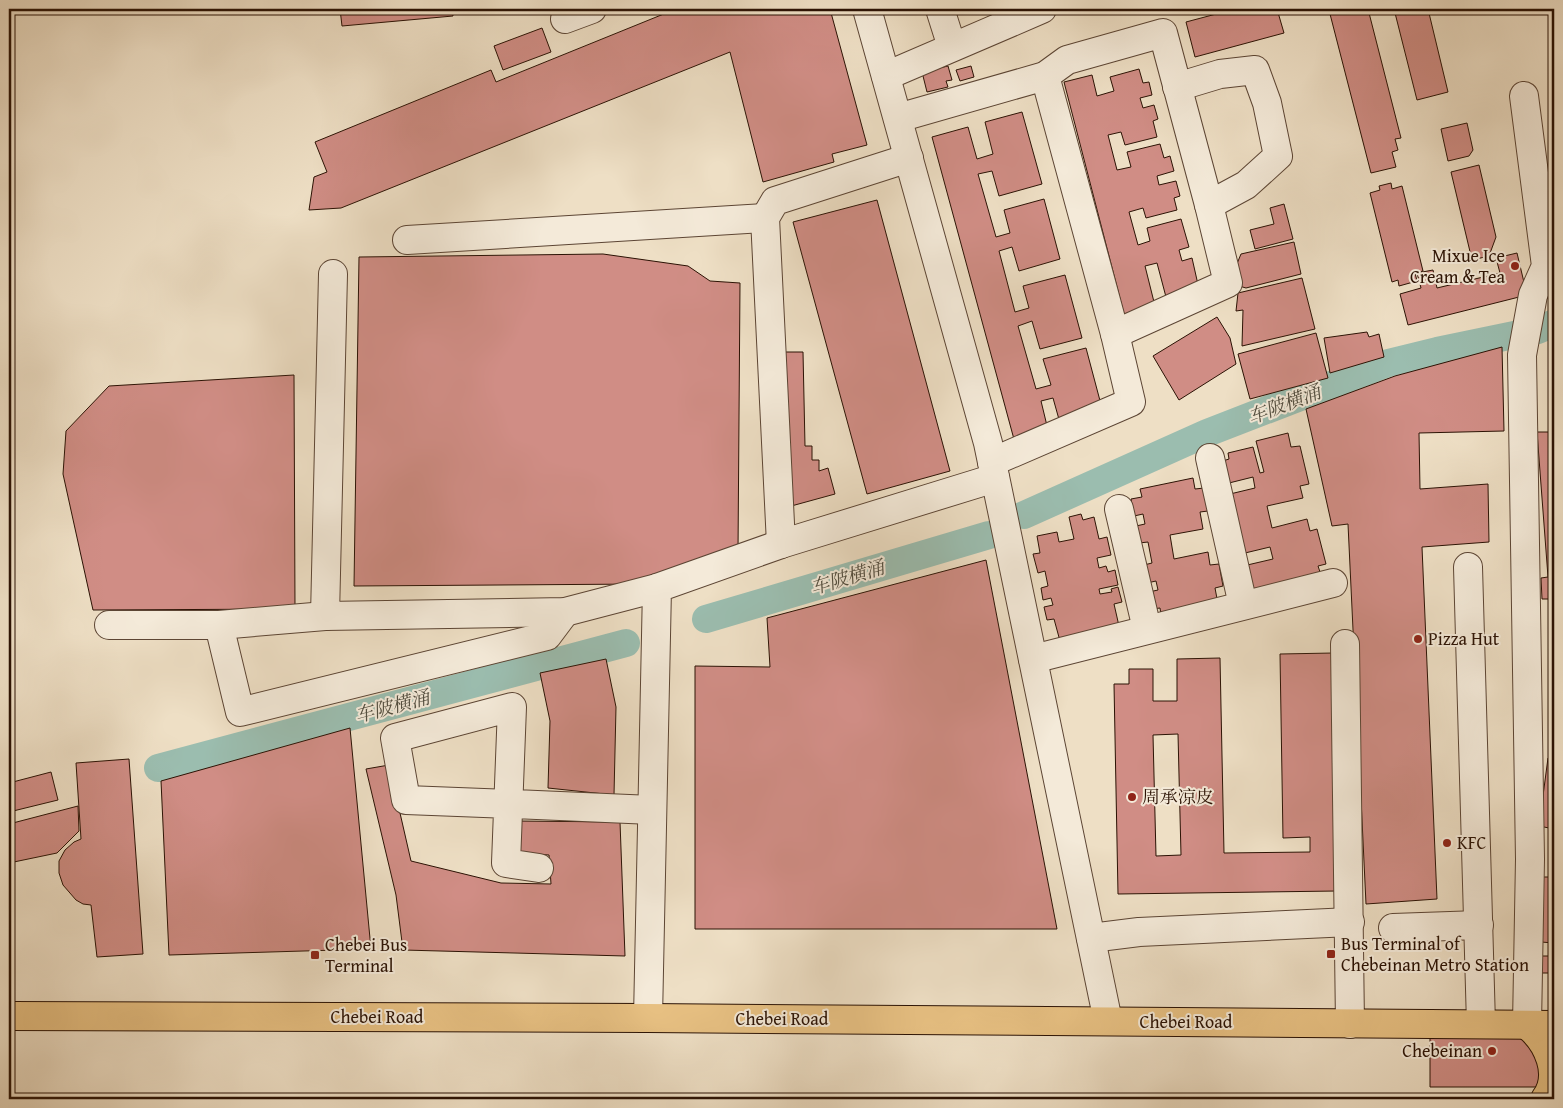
<svg xmlns="http://www.w3.org/2000/svg" width="1563" height="1108" font-family="'Gentium Book Plus','Noto Serif SC',serif">
<style>
.lines{fill:none;stroke-linecap:round;stroke-linejoin:round}
.canal{stroke:#9bbdaf;stroke-width:28}
.building{fill:#d08d85;stroke:#2b1204;fill-rule:evenodd}
.minor-casing{stroke:#5c4534;stroke-width:30}
.major-casing{stroke:#2b1204;stroke-width:30}
.minor{stroke:#f4ead9;stroke-width:28}
.major{stroke:#e7c082;stroke-width:28}
.poi-dot{fill:#8f2418;stroke:#f4ead9;stroke-width:2}
.labels{text-anchor:middle;stroke-width:4;stroke-linejoin:round;paint-order:stroke}
.poi-label{font-size:18px;fill:#2b1204;stroke:#f4ead9;text-anchor:start}
.street-label{font-size:18px;fill:#2b1204;stroke:#f4ead9}
.water-label{font-size:19px;font-style:italic;fill:#524e40;stroke:#f4ead9}
</style>
<rect width="100%" height="100%" fill="#eedfc5"/>
<filter id="stains"><feTurbulence type="fractalNoise" baseFrequency=".004" numOctaves="4"/><feColorMatrix values="0 0 0 0 .2 0 0 0 0 .09 0 0 0 0 .02 0 0 0 .5 -.17"/></filter>
<radialGradient id="worn" r=".72"><stop offset=".6" stop-color="#630" stop-opacity="0"/><stop offset="1" stop-color="#630" stop-opacity=".3"/></radialGradient>
<g class="lines">
<g class="canal">
<path d="M1024,515l183,-82 181,-70 49,-12 101,-21 16,-7"/>
<path d="M706,619l283,-84"/>
<path d="M158,768l468,-125"/>
</g>
</g>
<g class="building">
<path d="M340,9h112l1,7 -111,10z"/>
<path d="M676,9h154l37,136 -35,9 2,8 -71,20 -33,-130 -389,156 -32,2 5,-33 13,-5 -12,-30 176,-72 5,12z"/>
<path d="M1235,9h42l7,24 -89,24 -9,-35z"/>
<path d="M1349,9h19l33,129 -6,1 3,11 -6,2 4,15 -25,6 -41,-159z"/>
<path d="M1394,9h34l20,83 -31,8z"/>
<path d="M542,28l9,24 -48,18 -9,-24z"/>
<path d="M948,66l4,14 -6,1 2,6 -21,5 -5,-20z"/>
<path d="M971,66l3,11 -14,4 -4,-11z"/>
<path d="M1139,69l4,14 6,-1 3,13 -12,3 3,10 11,-3 4,14 -5,2 4,16 -32,8 -4,-13 -13,3 9,35 14,-3 -4,-15 33,-8 4,14 6,-2 4,15 -17,5 2,9 17,-4 4,15 -6,2 3,12 -31,8 -3,-10 -14,4 9,33 12,-4 -3,-13 34,-9 8,28 -10,3 3,11 10,-3 7,31 -33,8 -9,-34 -12,3 10,40 -31,8 -60,-232 28,-7 5,21 17,-5 -4,-14z"/>
<path d="M1022,112l20,72 -43,12 -7,-25 -14,3 18,63 14,-4 -6,-23 40,-11 16,60 -41,12 -7,-24 -13,4 16,61 14,-4 -6,-22 42,-11 17,63 -42,11 -8,-28 -14,5 18,63 15,-4 -8,-26 43,-11 17,64 -43,11 -7,-25 -12,3 8,33 -34,9 -83,-306 36,-10 9,32 16,-5 -8,-32z"/>
<path d="M1467,123l6,27 -4,6 -21,5 -7,-32z"/>
<path d="M1479,165l17,72 -7,19 -17,4 -21,-88z"/>
<path d="M1391,183l1,6 10,-3 21,85 -8,2 2,8 -18,5 -1,-6 -6,2 -22,-89 10,-3 -1,-4z"/>
<path d="M877,200l73,271 -83,23 -74,-272z"/>
<path d="M1284,204l9,35 -38,10 -5,-19 24,-6 -4,-16z"/>
<path d="M1294,242l7,32 -55,14 -17,-5 12,-29z"/>
<path d="M1517,253l10,42 -119,30 -8,-31 21,-6 -4,-15 16,-3 4,18 63,-15 -4,-15z"/>
<path d="M603,254l85,12 22,15 30,2 -2,270 -94,31 -290,2 5,-329z"/>
<path d="M1302,278l13,51 -73,17 1,-36 -7,1 2,-18z"/>
<path d="M1217,317l13,21 6,26 -57,36 -26,-44z"/>
<path d="M1367,332l2,5 10,-3 5,23 -54,16 -6,-35z"/>
<path d="M1316,333l12,45 -78,21 -12,-45z"/>
<path d="M1502,347l2,84 -85,2 1,56 68,-5 1,58 -67,5 15,352 -71,5 -18,-380 -16,2 -26,-117 89,-33z"/>
<path d="M782,352h21l2,94h7v14h7v11l9,-3 7,26 -51,14z"/>
<path d="M294,375l1,234 -202,1 -30,-136 3,-43 43,-45z"/>
<path d="M1537,432h17v167h-12l-1,-21 7,-1z"/>
<path d="M1288,433l3,14 9,-1 9,38 -9,2 3,12 -36,8 5,22 35,-9 3,12 7,-2 9,35 -8,2 4,12 -74,12 -5,-24 30,-7 -3,-12 -25,6 -15,-59 25,-6 -2,-11 -24,6 -6,-22 6,-2 -1,-6 25,-6 7,26 4,-1 -8,-31z"/>
<path d="M1193,478l2,11 9,-1 4,23 -8,1 3,17 -33,6 4,24 34,-7 2,13 9,-1 4,22 -8,2 3,16 -57,11 -1,-7 -8,1 -3,-17 9,-2 -2,-9 -9,2 -3,-18 8,-2 -4,-21 -9,1 -3,-17 9,-2 -2,-10 -9,2 -3,-17 11,-2 -2,-8z"/>
<path d="M1081,514l2,6 11,-3 5,22 8,-2 4,18 -14,3 2,10 7,-2 2,6 7,-2 3,15 -19,4 1,5 12,-2 -1,-3 7,-2 4,15 -8,2 5,22 -59,15 -6,-22 -7,1 -3,-13 9,-2 -2,-7 -8,2 -2,-12 7,-2 -3,-15 -7,2 -5,-19 7,-1 -3,-17 20,-4 2,10 15,-3 -5,-22z"/>
<path d="M986,560l71,369h-362v-263l75,1 -3,-49z"/>
<path d="M1333,653l4,238 -219,3 -4,-210h15v-15h24v32h24v-42l43,-1 4,195 86,-1v-15l-27,1 -3,-184zM1178,734l3,121 -25,1 -3,-121z"/>
<path d="M606,659l10,48 -2,88 -66,-7 2,-67 -10,-48z"/>
<path d="M350,728l21,221 -202,6 -8,-174z"/>
<path d="M1548,758l6,1v70l-15,-3z"/>
<path d="M129,759l14,195 -46,3 -6,-52 -8,-1 -7,-4 -13,-15 -4,-12v-12l6,-11 9,-8 7,-3 -5,-76z"/>
<path d="M389,765l22,96 90,22 50,1 -2,-29 -31,-2 -2,-32 104,1 5,134 -222,-6 -7,-55 -30,-126z"/>
<path d="M51,772l7,28 -49,12v-29z"/>
<path d="M78,806l1,25 -22,22 -48,10v-39z"/>
<path d="M1553,846h1v24l-5,-1z"/>
<path d="M1542,877h12v66l-13,-1z"/>
<path d="M1541,956h13v17h-14z"/>
<path d="M1430,1014l124,1v72h-124z"/>
</g>
<g class="lines">
<defs>
<g id="minor">
<path d="M867,9l121,434 120,578"/>
<path d="M940,9l12,38"/>
<path d="M565,19l27,-10"/>
<path d="M886,76l156,-67"/>
<path d="M1177,87l43,-13 35,-4 12,33 11,53 -32,29 -37,20"/>
<path d="M1524,96l22,170 -13,29 -11,60 8,504 -3,166"/>
<path d="M898,118l147,-42 22,-16 96,-27 46,172 19,78 -113,51"/>
<path d="M407,240l358,-22"/>
<path d="M333,274l-8,342 240,-4 92,-24"/>
<path d="M1210,458l33,147"/>
<path d="M992,462l139,-60 -16,-68 -70,-258"/>
<path d="M1119,509l28,120"/>
<path d="M781,544l-16,-326 10,-17 134,-43"/>
<path d="M1468,567l13,457"/>
<path d="M109,625h110l21,87 307,-76 18,-24"/>
<path d="M219,625l106,-9"/>
<path d="M1345,644l5,380"/>
<path d="M1033,659l300,-76"/>
<path d="M539,868l-33,-5 6,-156 -117,31 11,62 104,4h4l138,6"/>
<path d="M1393,928l86,-3"/>
<path d="M1091,938l48,-6 211,-10"/>
<path d="M648,1018l9,-430 124,-44 214,-66"/>
</g>
<g id="major">
<path d="M9,1016l639,2 906,7"/>
<path d="M1527,1025c21,17 36,50 18,74"/>
</g>
</defs>
<use href="#minor" class="minor-casing"/>
<use href="#major" class="major-casing"/>
<use href="#minor" class="minor"/>
<use href="#major" class="major"/>
</g>
<g class="poi-dot">
<circle cx="1515" cy="266" r="5"/>
<circle cx="1418" cy="639" r="5"/>
<circle cx="1132" cy="797" r="5"/>
<circle cx="1447" cy="843" r="5"/>
<rect x="1326" y="949" width="10" height="10" rx="2.5"/>
<rect x="310" y="950" width="10" height="10" rx="2.5"/>
<circle cx="1492" cy="1051" r="5"/>
</g>
<g class="labels">
<g class="poi-label">
<text x="1505" y="262" text-anchor="end">Mixue Ice<tspan x="1505" dy="21">Cream &amp; Tea</tspan></text>
<text x="1428" y="645">Pizza Hut</text>
<text x="1142" y="803">周承凉皮</text>
<text x="1457" y="849">KFC</text>
<text x="1341" y="950">Bus Terminal of<tspan x="1341" dy="21">Chebeinan Metro Station</tspan></text>
<text x="325" y="951">Chebei Bus<tspan x="325" dy="21">Terminal</tspan></text>
<text x="1482" y="1057" text-anchor="end">Chebeinan</text>
</g>
<g class="street-label">
<text x="377" y="1023">Chebei Road</text>
<text x="782" y="1025">Chebei Road</text>
<text x="1186" y="1028">Chebei Road</text>
</g>
<g class="water-label">
<text transform="translate(1284 404) rotate(-21)" y="7">车陂横涌</text>
<text transform="translate(847 577) rotate(-17)" y="7">车陂横涌</text>
<text transform="translate(392 706) rotate(-15)" y="7">车陂横涌</text>
</g>
</g>
<rect width="1563" height="1108" fill="none" stroke="#eedfc5" stroke-width="30"/>
<rect x="10" y="10" width="1543" height="1088" fill="none" stroke="#2b1204" stroke-width="2.5"/>
<rect x="15" y="15" width="1533" height="1078" fill="none" stroke="#2b1204"/>
<rect width="100%" height="100%" filter="url(#stains)"/>
<rect width="100%" height="100%" fill="url(#worn)"/>
</svg>
